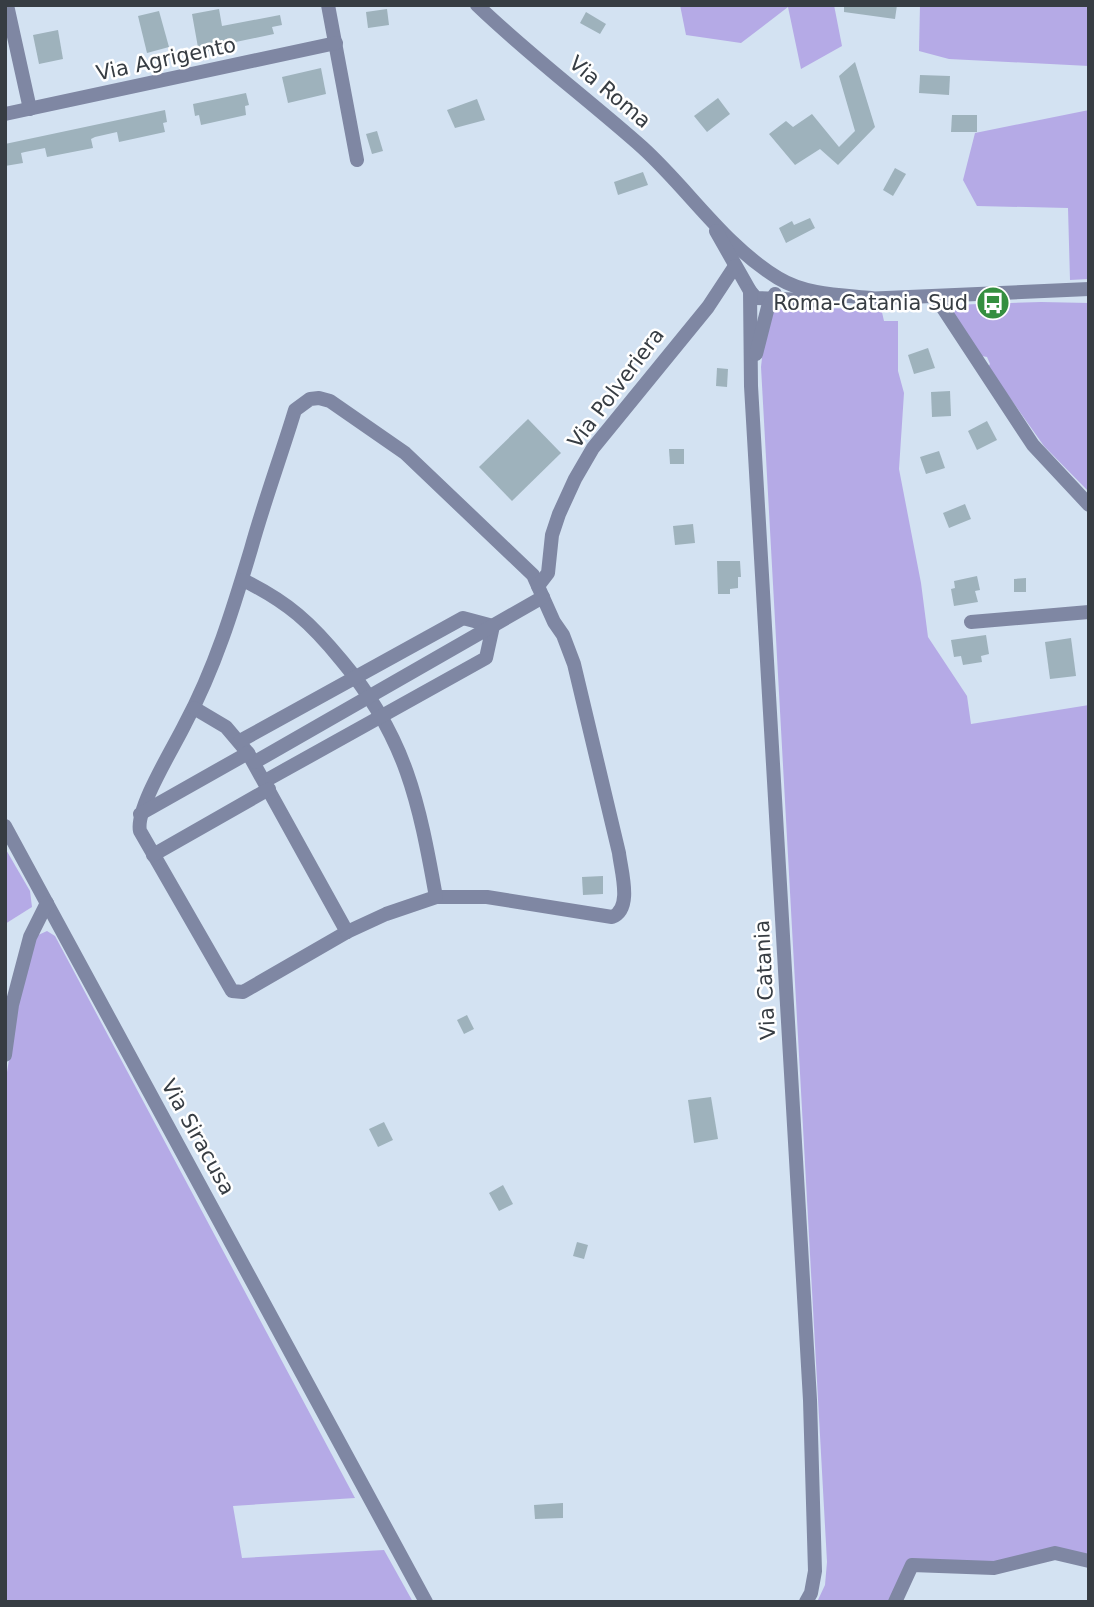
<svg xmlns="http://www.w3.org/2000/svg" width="1094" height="1607" font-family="'DejaVu Sans',sans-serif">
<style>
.green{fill:#b5aae6}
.building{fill:#9eb2bc}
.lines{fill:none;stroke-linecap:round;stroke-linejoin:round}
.minor{stroke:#7f87a3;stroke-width:14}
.labels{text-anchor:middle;stroke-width:5;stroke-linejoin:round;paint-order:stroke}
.street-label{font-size:21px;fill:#373d43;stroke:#fff}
.poi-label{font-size:21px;fill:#373d43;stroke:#fff;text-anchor:end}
</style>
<rect width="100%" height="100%" fill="#d3e2f2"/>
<g class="green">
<path d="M680,5h154l8,41 -41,23 -13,-62 -47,36 -55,-8z"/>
<path d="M920,5h169v61l-140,-7 -30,-8z"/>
<path d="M1089,110v169l-19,1 -2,-72 -91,-2 -14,-26 12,-47z"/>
<path d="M1041,302l48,1v189l-45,-46 -56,-79 2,-3 -3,-7 -5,-1 -33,-46 1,-5z"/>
<path d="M881,308l3,13h14v50l6,22 -5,76 22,114 7,54 39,59 4,28 118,-19v851l-96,6 -84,-3 -19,43h-73l8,-17 2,-23 -66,-1195 3,-28 8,-27 4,-3z"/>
<path d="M5,848l25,43 2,16 -27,17z"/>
<path d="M47,931l8,5 300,562 -122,8 9,52 142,-8 29,52h-408v-517l12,-77 19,-72z"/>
</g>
<g class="building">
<path d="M844,5h53l-2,14 -51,-7z"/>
<path d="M219,9l3,17 58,-11 2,10 -10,2 2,7 -48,10 1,3 -28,6 -7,-39z"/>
<path d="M387,9l2,16 -21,3 -2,-16z"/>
<path d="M159,11l10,36 -22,6 -9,-37z"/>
<path d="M586,12l20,12 -6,10 -20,-11z"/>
<path d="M58,30l5,29 -24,5 -6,-29z"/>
<path d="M855,62l20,65 -37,38 -18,-16 -25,16 -26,-31 17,-13 7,6 19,-13 27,33 16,-16 -16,-55z"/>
<path d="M321,68l5,26 -38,9 -6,-26z"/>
<path d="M920,75l30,1 -1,19 -30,-2z"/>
<path d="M246,93l3,12 -4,1 1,9 -45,10 -2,-10 -4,1 -2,-12z"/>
<path d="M718,98l12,16 -23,18 -13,-16z"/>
<path d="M477,99l8,21 -30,8 -8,-18z"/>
<path d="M165,110l2,12 -4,1 2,9 -46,10 -2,-10 -22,5 -4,2 2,9 -46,9 -2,-9 -20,4 -4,1 2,10 -18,3v-22z"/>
<path d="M952,115h25v17h-26z"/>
<path d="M377,131l6,20 -11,3 -6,-20z"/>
<path d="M895,168l11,6 -13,22 -10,-6z"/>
<path d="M643,172l5,13 -30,10 -4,-13z"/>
<path d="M810,218l5,10 -29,15 -7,-15 13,-7 2,4z"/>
<path d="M928,348l7,20 -21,6 -6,-19z"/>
<path d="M717,368l11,1 -1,18 -11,-1z"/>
<path d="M950,391l1,25 -19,1 -1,-25z"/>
<path d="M528,419l33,34 -49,48 -33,-34z"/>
<path d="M987,421l10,19 -20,10 -9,-19z"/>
<path d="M669,449h15v15h-14z"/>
<path d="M939,451l6,17 -19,6 -6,-17z"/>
<path d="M965,504l6,15 -22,9 -6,-15z"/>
<path d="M693,524l2,19 -20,2 -2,-19z"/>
<path d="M717,561h23l1,16h-3v11l-8,1v5h-12z"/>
<path d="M977,576l3,14 -5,1 3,11 -24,4 -3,-17 4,-1 -1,-7z"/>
<path d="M1026,578v14h-12v-13z"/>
<path d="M986,635l3,19 -8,2 1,6 -19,3 -2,-9 -7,1 -3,-17z"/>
<path d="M1071,638l5,38 -26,3 -5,-37z"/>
<path d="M603,876v18l-20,1 -1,-18z"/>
<path d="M467,1015l7,14 -10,5 -7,-14z"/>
<path d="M711,1097l7,42 -24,4 -6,-43z"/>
<path d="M384,1122l9,18 -15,7 -9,-18z"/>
<path d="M503,1185l10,19 -14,7 -10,-18z"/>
<path d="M577,1242l11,3 -4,14 -11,-3z"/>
<path d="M563,1503v15l-28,1 -1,-14z"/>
</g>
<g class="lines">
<g class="minor">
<path d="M7,5l23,104"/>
<path d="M328,5l29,155"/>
<path d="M477,5c53,51 112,95 166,143 46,42 81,97 135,130 28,17 62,17 93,20"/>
<path d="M5,114l331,-71"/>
<path d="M716,231l34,60 6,7 73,3"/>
<path d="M750,291l1,95 59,1014 5,171 -4,22 -5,9"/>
<path d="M935,296l98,149 56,60"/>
<path d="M863,299l226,-10"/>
<path d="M756,354l12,-47 7,-13"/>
<path d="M319,398l11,3 75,52 128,122 21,47 9,13 11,29 45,189c2,18 14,56 -7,64l-125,-20h-51l-50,17 -39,18 -104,60 -11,-1 -92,-160c-5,-22 34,-84 45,-107 30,-56 48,-115 66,-175 13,-47 30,-93 44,-139l15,-11z"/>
<path d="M243,580c45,22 68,43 99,81 64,76 77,141 94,236"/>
<path d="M538,586l10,-13 4,-38 7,-21 16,-35 18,-31 115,-141 27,-41"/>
<path d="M971,622l118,-10"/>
<path d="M194,708l32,19 22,26 99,179"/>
<path d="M240,741l223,-123 30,8 -7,32 -221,123"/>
<path d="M255,762l288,-165"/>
<path d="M140,814l108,-61"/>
<path d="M5,826l421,776"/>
<path d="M153,855l116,-66"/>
<path d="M5,1055l7,-50 18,-68 17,-34"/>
<path d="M895,1602l17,-37 82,3 61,-15 34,8"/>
</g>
</g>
<defs>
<symbol id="bus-disc" viewBox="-11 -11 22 22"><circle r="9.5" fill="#358f40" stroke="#fff"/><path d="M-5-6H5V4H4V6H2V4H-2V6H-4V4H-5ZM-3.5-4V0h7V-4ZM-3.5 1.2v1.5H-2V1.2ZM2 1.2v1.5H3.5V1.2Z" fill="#fff"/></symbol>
</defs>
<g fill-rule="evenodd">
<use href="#bus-disc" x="974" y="284" width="38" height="38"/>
</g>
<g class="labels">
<g class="street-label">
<text transform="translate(166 59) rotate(-12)" y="7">Via Agrigento</text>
<text transform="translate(610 92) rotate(40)" y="7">Via Roma</text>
<text transform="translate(616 388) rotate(-53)" y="7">Via Polveriera</text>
<text transform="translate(765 980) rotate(-93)" y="7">Via Catania</text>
<text transform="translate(198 1137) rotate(61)" y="7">Via Siracusa</text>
</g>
<g class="poi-label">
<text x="968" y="310">Roma-Catania Sud</text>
</g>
</g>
<rect width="1094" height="1607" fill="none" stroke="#373d43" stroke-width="14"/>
</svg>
